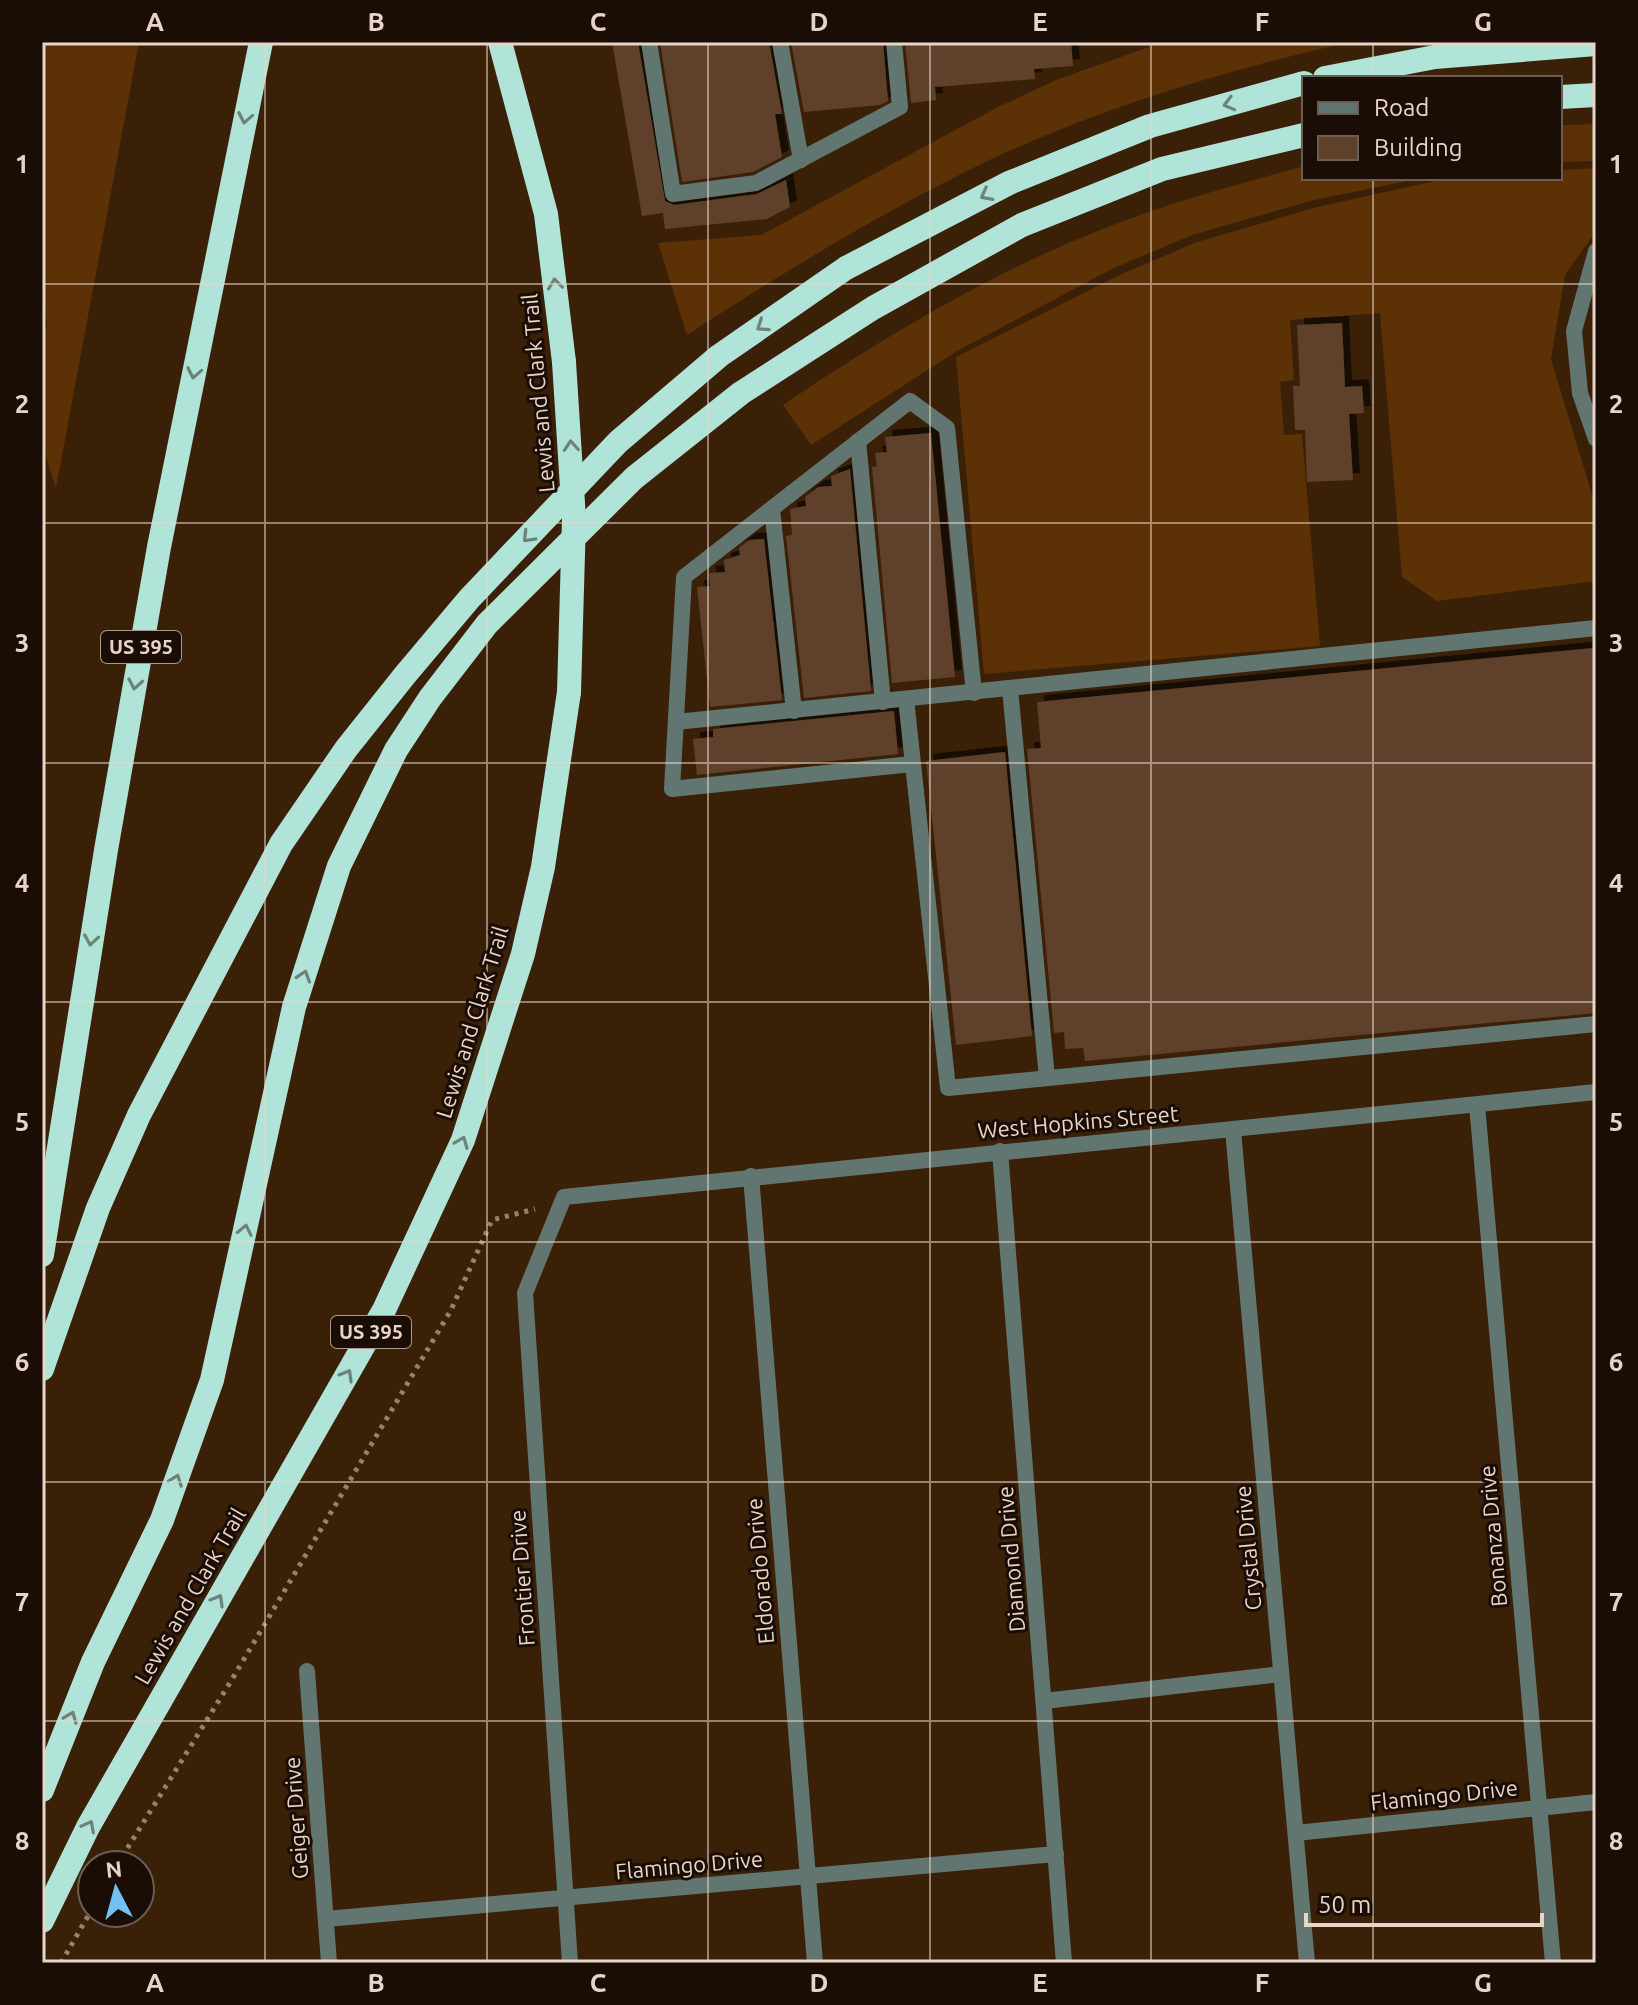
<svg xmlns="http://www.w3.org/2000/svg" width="1638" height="2005" font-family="Ubuntu,sans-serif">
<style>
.grass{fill:#5c3106}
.building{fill:#5f4129;filter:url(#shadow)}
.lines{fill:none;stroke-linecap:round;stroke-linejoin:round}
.path{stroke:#97806e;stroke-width:5;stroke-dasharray:4 6;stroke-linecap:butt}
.lane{stroke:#627671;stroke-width:16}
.street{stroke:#627671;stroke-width:16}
.highway{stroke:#b1e4d8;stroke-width:24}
.highway-bridge{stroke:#b1e4d8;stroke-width:24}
.oneway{stroke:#6d8379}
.grid{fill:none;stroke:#e8d5c7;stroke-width:2;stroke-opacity:0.55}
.labels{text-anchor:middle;stroke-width:6;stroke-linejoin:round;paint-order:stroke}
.shield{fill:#190d05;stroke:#aa998d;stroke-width:2}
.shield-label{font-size:20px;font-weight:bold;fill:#e8d5c7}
.street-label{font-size:22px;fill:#e8d5c7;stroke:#190d05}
.neatline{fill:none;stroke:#e8d5c7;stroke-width:3}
.grid-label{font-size:26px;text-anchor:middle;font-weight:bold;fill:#e8d5c7}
</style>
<defs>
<filter id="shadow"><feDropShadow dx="7" dy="-7" stdDeviation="0" flood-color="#0009"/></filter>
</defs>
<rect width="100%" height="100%" fill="#3b2008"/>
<g class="grass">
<path d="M42,42h97l-83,446 -14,-44v-116l5,-1 -5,-55z"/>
<path d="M1163,42h186c-125,29 -251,66 -368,122 -102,50 -199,109 -294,171l-29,-92 103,-8 235,-127 60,-28z"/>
<path d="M1596,124v37l-36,1v-37z"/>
<path d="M1304,166v12h118l-108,22 -122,35 -78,33 -157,83 -146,94 -28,-40c101,-68 216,-137 330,-180 62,-24 127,-41 191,-59z"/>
<path d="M1596,168v63l-31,44 -14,84 45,149v73l-159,20 -35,-24 -22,-264 -90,7 4,60 -14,2 4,53 18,-1 18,212 -336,28 -28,-317 166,-83 75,-32 120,-35 132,-29h111v-8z"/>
</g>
<g class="building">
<path d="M612,42h26l27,159 9,4 83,-11 29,-14 4,27 -23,12 -102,10 -2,-16 -21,3z"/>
<path d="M660,42h109l13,72h-7l7,43 -29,15 -71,10z"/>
<path d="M791,42h92l5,59 -8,4 -76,7z"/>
<path d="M905,42h166l2,24 -39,3 1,10 -100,8 1,13 -25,3z"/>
<path d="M1342,323l3,64 17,-1 2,27 -15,1 4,66 -46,2 -2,-52h-10l-2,-44h7l-3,-61z"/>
<path d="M931,433l24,244 -63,6 -20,-216 5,-1 -2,-13 12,-1 -2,-15z"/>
<path d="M850,469l21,222 -67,7 -18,-162 6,-1 -2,-26 16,-3 -1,-9 13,-10 14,-1 -1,-10z"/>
<path d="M764,539l18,161 -72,7 -13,-120 13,-1 -1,-13 16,-1 -1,-12 16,-5 -1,-7 10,-8z"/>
<path d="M1593,648l3,29v336l-511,48 -2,-13 -18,1 -1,-17 -10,1 -27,-284 14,-1 -4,-46z"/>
<path d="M894,711l4,43 -201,21 -4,-36 20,-2v-8z"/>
<path d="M1005,752l27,284 -76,9 -30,-284z"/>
</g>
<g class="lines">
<g class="path">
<path d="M117,1865l114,-184 220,-371 41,-90 43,-11"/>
<path d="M61,1963l31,-54"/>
</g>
<g class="lane">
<path d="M649,42l24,152 83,-11 144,-76 -6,-65"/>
<path d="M780,42l21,118"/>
<path d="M1596,251l-22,80 6,62 16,46"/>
<path d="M858,441l25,261"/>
<path d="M772,509l22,202"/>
<path d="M1010,689l37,389"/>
<path d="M906,699l42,389 648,-64"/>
<path d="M676,722l920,-94"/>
<path d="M912,764l-240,25 12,-212 226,-176 37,27 27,265"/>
</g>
<g class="street">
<path d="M1477,1105l76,858"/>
<path d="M1233,1130l74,833"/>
<path d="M1000,1151l64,812"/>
<path d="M751,1176l64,787"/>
<path d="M307,1671l22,292"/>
<path d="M1044,1701l237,-27"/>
<path d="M1296,1833l300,-31"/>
<path d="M326,1919l730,-65"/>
<path d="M570,1963l-45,-670 39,-96 1032,-105"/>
</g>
<g class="highway">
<path d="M500,42l46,172 18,148"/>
<path d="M1325,78l110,-21 161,-13"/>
<path d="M1560,97l36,-2"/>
<path d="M42,1255l64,-405 53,-303 102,-505"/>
<path d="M42,1369l56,-161 41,-93 142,-271 65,-95 59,-74 64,-76 149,-157 101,-86 127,-88 163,-85 141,-57 154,-43"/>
<path d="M42,1790l51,-128 69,-142 50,-140 82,-373 45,-141 57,-116 34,-52 57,-74 147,-146 107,-85 132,-85 149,-83 140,-56 142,-34"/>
<path d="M42,1921l46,-94 296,-517 79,-170 60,-186 20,-87 26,-175"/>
</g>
<path class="highway-bridge" d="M564,362l10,157 -5,173"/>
</g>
<defs><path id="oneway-chevron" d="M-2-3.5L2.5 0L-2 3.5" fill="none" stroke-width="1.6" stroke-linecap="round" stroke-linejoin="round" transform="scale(2)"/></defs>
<g class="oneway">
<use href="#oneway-chevron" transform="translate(1229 104) rotate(165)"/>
<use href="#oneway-chevron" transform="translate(245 118) rotate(101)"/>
<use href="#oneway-chevron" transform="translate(986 195) rotate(152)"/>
<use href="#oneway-chevron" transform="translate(555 284) rotate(-97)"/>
<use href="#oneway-chevron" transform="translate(762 326) rotate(146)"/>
<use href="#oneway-chevron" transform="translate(194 373) rotate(101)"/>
<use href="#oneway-chevron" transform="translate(571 446) rotate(-94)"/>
<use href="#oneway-chevron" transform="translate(528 537) rotate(134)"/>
<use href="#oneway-chevron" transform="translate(135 684) rotate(100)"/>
<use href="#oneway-chevron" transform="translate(91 940) rotate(99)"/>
<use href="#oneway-chevron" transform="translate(304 976) rotate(-72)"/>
<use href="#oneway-chevron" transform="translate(462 1142) rotate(-68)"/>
<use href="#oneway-chevron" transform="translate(245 1230) rotate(-78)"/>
<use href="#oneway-chevron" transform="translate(347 1375) rotate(-60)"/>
<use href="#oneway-chevron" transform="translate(176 1480) rotate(-70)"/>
<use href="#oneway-chevron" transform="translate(218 1600) rotate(-60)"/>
<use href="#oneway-chevron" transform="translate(71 1717) rotate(-68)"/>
<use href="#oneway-chevron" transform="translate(89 1826) rotate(-62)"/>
</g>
<path class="grid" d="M265,42v1921M487,42v1921M708,42v1921M930,42v1921M1151,42v1921M1373,42v36M1373,178v1785M42,284h1554M42,523h1554M42,763h1554M42,1002h1554M42,1242h1554M42,1482h1554M42,1721h1554"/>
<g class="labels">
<g class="shield">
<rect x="101" y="631" width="80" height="32" rx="6"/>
<rect x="331" y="1316" width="80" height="32" rx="6"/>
</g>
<g class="shield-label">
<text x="141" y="654">US 395</text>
<text x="371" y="1339">US 395</text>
</g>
<g class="street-label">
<text transform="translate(538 393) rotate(-95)" y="8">Lewis and Clark Trail</text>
<text transform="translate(472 1022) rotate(-73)" y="8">Lewis and Clark Trail</text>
<text transform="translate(1078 1122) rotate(-5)" y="8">West Hopkins Street</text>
<text transform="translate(1493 1536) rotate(-95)" y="8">Bonanza Drive</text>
<text transform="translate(1248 1548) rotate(-95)" y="8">Crystal Drive</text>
<text transform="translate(1011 1559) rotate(-95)" y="8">Diamond Drive</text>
<text transform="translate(760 1571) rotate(-95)" y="8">Eldorado Drive</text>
<text transform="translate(522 1578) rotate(-94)" y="8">Frontier Drive</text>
<text transform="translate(190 1596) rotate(-60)" y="8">Lewis and Clark Trail</text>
<text transform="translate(1444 1795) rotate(-6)" y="8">Flamingo Drive</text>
<text transform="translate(296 1818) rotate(-94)" y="8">Geiger Drive</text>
<text transform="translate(689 1865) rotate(-5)" y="8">Flamingo Drive</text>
</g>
</g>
<rect width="1638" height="2005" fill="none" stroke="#190d05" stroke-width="88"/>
<rect x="1302" y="76" width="260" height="104" fill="#190d05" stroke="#6c5d53" stroke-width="2"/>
<rect x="1318" y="102" width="40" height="12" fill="#627671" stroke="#6c5d53" stroke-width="2"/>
<text x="1374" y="116" font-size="24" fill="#e8d5c7">Road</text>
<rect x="1318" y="136" width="40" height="24" fill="#5f4129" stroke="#6c5d53" stroke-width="2"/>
<text x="1374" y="156" font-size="24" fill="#e8d5c7">Building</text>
<g transform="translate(116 1889) rotate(354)"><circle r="38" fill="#190d05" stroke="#6c5d53" stroke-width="2"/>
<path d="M0-6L14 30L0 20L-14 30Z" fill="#71c1f5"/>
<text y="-12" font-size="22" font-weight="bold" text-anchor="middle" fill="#e8d5c7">N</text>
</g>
<path d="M1306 1913v12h236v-12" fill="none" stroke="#e8d5c7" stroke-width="4"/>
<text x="1318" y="1913" font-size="24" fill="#e8d5c7" stroke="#190d05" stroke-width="6" paint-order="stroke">50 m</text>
<rect x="44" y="44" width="1550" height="1917" class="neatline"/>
<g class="grid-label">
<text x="155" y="31">A</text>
<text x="376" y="31">B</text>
<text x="598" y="31">C</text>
<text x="819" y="31">D</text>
<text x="1040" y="31">E</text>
<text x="1262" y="31">F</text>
<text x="1483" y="31">G</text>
<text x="22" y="173">1</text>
<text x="1616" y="173">1</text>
<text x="22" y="413">2</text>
<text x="1616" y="413">2</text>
<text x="22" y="652">3</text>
<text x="1616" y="652">3</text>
<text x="22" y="892">4</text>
<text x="1616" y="892">4</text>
<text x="22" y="1131">5</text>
<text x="1616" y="1131">5</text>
<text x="22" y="1371">6</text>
<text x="1616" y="1371">6</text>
<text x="22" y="1611">7</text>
<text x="1616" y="1611">7</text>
<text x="22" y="1850">8</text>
<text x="1616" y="1850">8</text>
<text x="155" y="1992">A</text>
<text x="376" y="1992">B</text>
<text x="598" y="1992">C</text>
<text x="819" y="1992">D</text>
<text x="1040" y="1992">E</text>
<text x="1262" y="1992">F</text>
<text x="1483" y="1992">G</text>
</g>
</svg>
